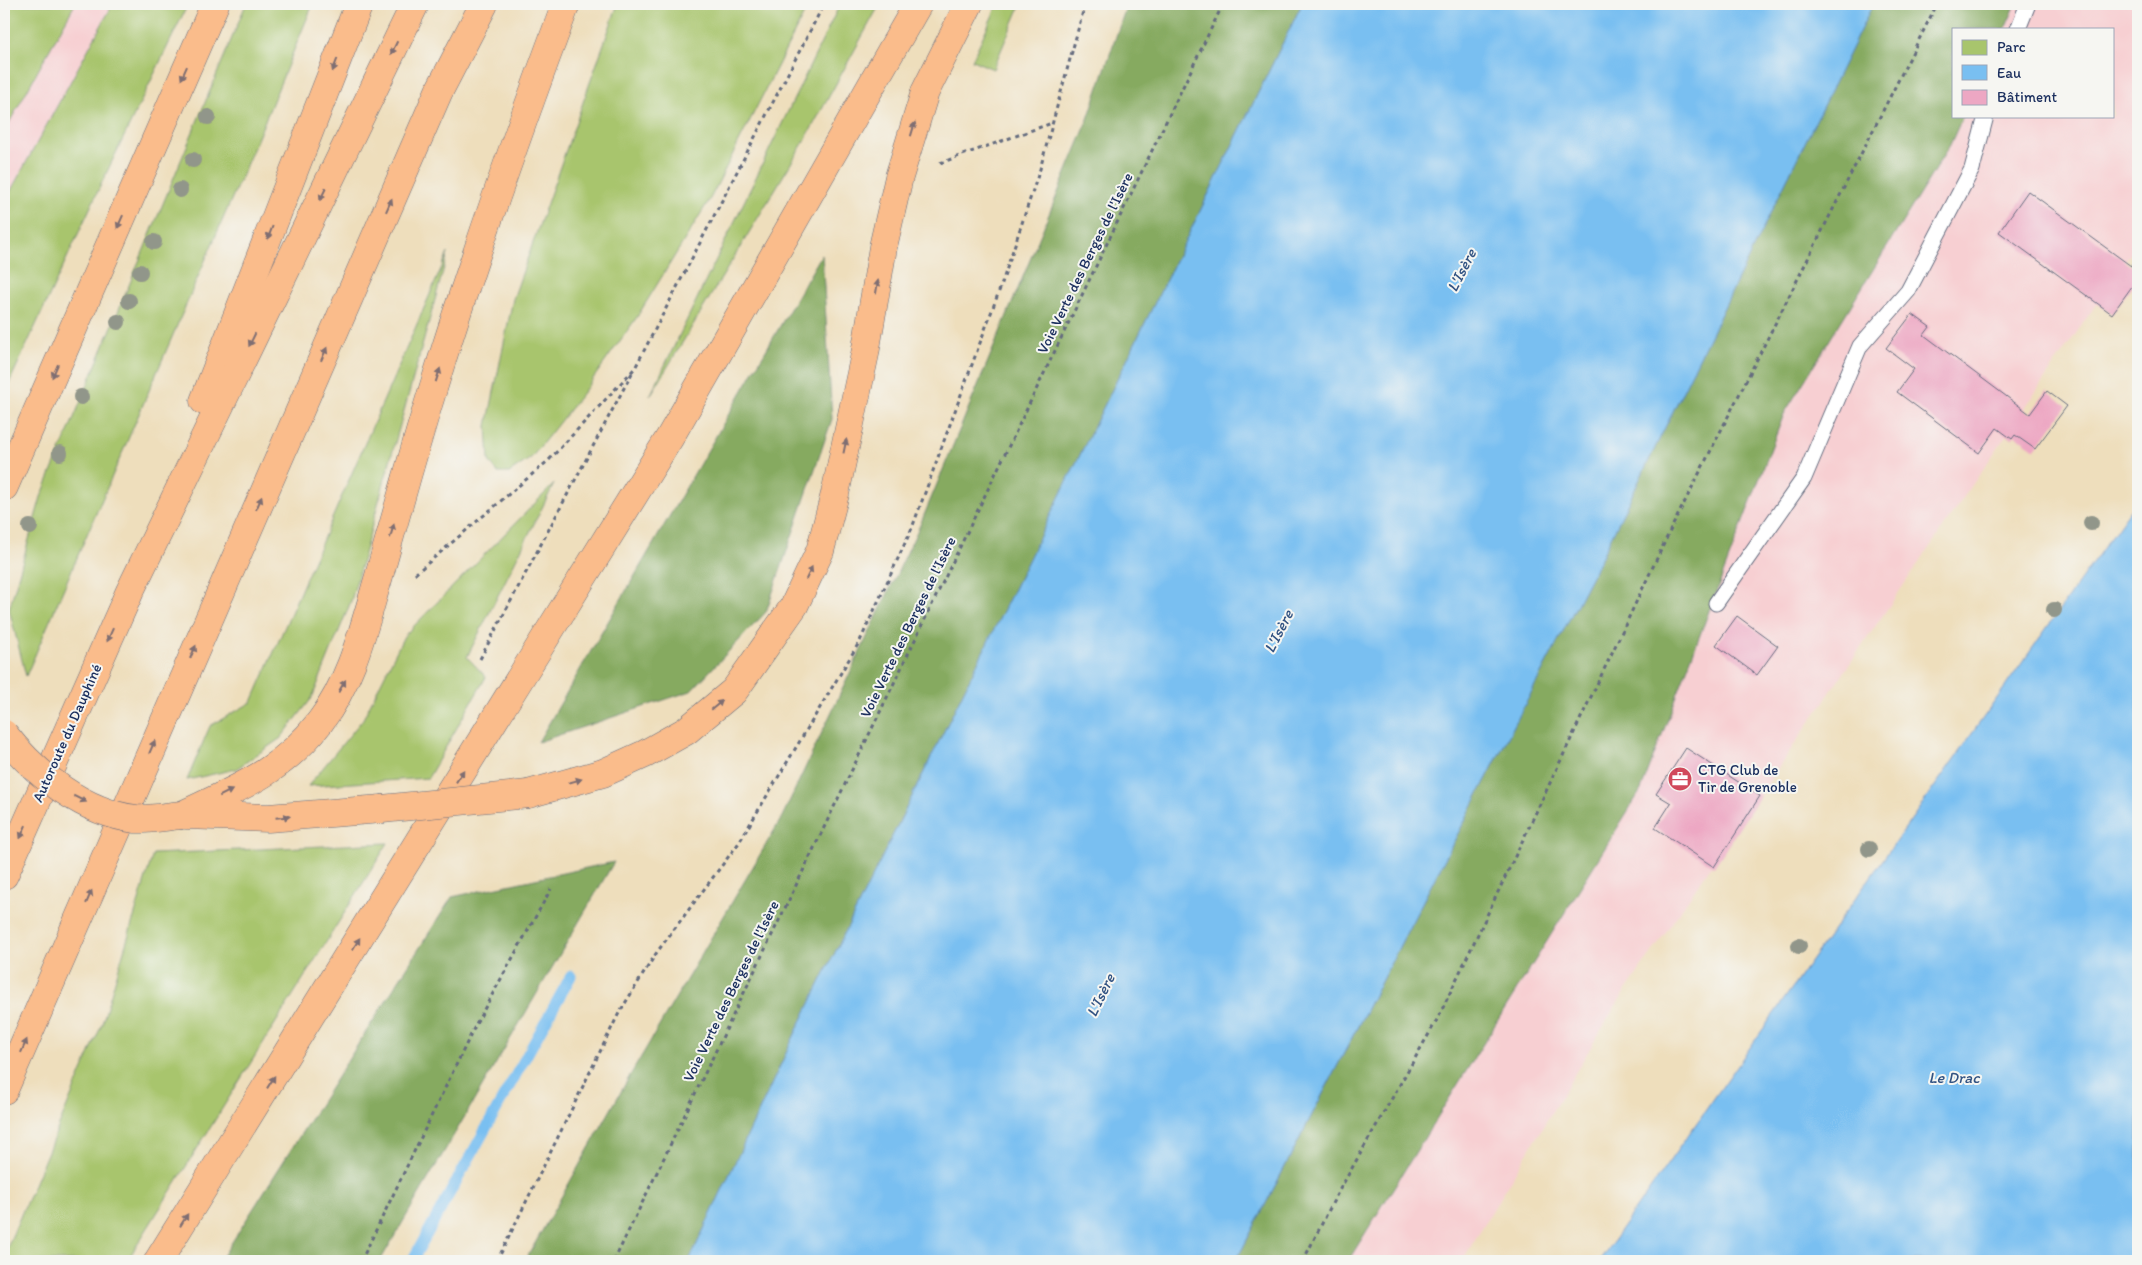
<svg xmlns="http://www.w3.org/2000/svg" width="2142" height="1265" font-family="Itim,sans-serif">
<style>
.built{fill:#f7cfd2}
.green{fill:#a8c56d;stroke:#627a66}
.forest{fill:#86aa60;stroke:#506c5f}
.water{fill:#79bff1;stroke:#4a77a8}
.lines{fill:none;stroke-linecap:round;stroke-linejoin:round}
.stream{stroke:#79bff1;stroke-width:11}
.building{fill:#eda7c3}
.lane-casing{stroke:#656c7f;stroke-width:17}
.highway-casing{stroke:#656c7f;stroke-width:29}
.path{stroke:#656c7f;stroke-width:3;stroke-dasharray:4 4;stroke-linecap:butt}
.lane{stroke:#fff;stroke-width:15}
.highway{stroke:#fabc8b;stroke-width:28}
.highway-bridge-casing{stroke:#656c7f;stroke-width:29;stroke-linecap:butt}
.highway-bridge{stroke:#fabc8b;stroke-width:28}
.tree{fill:#91968a}
.oneway{fill:#7f6e72}
.labels{text-anchor:middle;stroke-width:4;stroke-linejoin:round;paint-order:stroke}
.street-label{font-size:15px;fill:#1b2f5e;stroke:#f6f6f2}
.poi-label{font-size:15px;fill:#1b2f5e;stroke:#f6f6f2;text-anchor:start}
.water-label{font-size:16px;font-style:italic;fill:#325383;stroke:#f6f6f2}
</style>
<rect width="100%" height="100%" fill="#f6f6f2"/>
<filter id="ink" filterUnits="userSpaceOnUse"><feTurbulence type="fractalNoise" baseFrequency=".02" numOctaves="2"/><feDisplacementMap in="SourceGraphic" scale="10" xChannelSelector="R" yChannelSelector="G"/><feConvolveMatrix kernelMatrix="1 2 1 2 8 2 1 2 1" color-interpolation-filters="sRGB"/></filter>
<filter id="wash" filterUnits="userSpaceOnUse"><feTurbulence type="fractalNoise" baseFrequency=".0096" numOctaves="4" result="noise"/><feDisplacementMap in="SourceGraphic" scale="20" xChannelSelector="R" yChannelSelector="G"/><feGaussianBlur stdDeviation="1.12" result="paint"/><feColorMatrix in="noise" values="0 0 0 0 0 0 0 0 0 0 0 0 0 0 0 0 0 1.4 0 .05"/><feComposite in="paint" operator="in"/></filter>
<g filter="url(#wash)">
<rect width="100%" height="100%" fill="#eedebc"/>
<g class="built">
<path d="M4,4h139l-139,267z"/>
<path d="M2004,4h134v239l-520,759 -156,259h-120l360,-705 251,-440h160v-87h-123z"/>
</g>
<g class="green">
<path d="M4,4h71l-71,128z"/>
<path d="M113,4h75l-84,174 -100,216v-191z"/>
<path d="M246,4h67l-59,143 -228,529 -17,-67 32,-112z"/>
<path d="M618,4h191l-98,193 -74,120 -52,73 -54,68 -22,15h-11l-9,-12 -2,-35 26,-127z"/>
<path d="M840,4h40l-75,136 -155,256z"/>
<path d="M998,4h23l-28,65 -21,-9z"/>
<path d="M448,253l-97,348 -39,97 -31,40 -45,31 -49,11 23,-54 42,-24z"/>
<path d="M554,484l-87,173 19,20 -58,101 -120,8 55,-67 41,-83z"/>
<path d="M388,843l-261,418h-123v-6l98,-231 51,-170z"/>
</g>
<g class="forest">
<path d="M1127,4h175l-507,1030 -106,227h-164l106,-187 150,-255 139,-294 166,-400z"/>
<path d="M1873,4h143l-11,25h-52v87h10l-13,29 -166,269 -143,376 -293,471h-112l363,-699z"/>
<path d="M822,254l10,165 -66,193 -75,79 -153,51z"/>
<path d="M614,862l-234,399h-160l232,-364z"/>
</g>
<g class="water">
<path d="M1302,4h571l-274,558 -363,699h-547l106,-227z"/>
<path d="M2138,499v762h-539z"/>
</g>
<g class="lines">
<path class="stream" d="M412,1261l159,-285"/>
</g>
<g id="blocks">
<g class="building">
<path d="M2028,191l103,75 7,-10v22l-26,36 -113,-82z"/>
<path d="M1912,314l18,13 -6,8 106,79 17,-23 20,15 -32,43 -20,-14 -3,4 -15,-11 -18,25 -82,-61 17,-23 -28,-21z"/>
<path d="M1737,616l41,30 -21,29 -41,-30z"/>
<path d="M1686,748l74,48 -46,71 -59,-39 16,-25 -15,-9z"/>
</g>
</g>
</g>
<g filter="url(#ink)">
<use href="#blocks" fill-opacity="0" stroke="#656c7f" stroke-width="1"/>
<g class="lines">
<defs>
<g id="lane">
<path d="M2018,29l10,-25"/>
<path d="M1716,603l88,-125 56,-132 48,-55 64,-122 14,-53"/>
</g>
<g id="highway">
<path d="M204,401l155,-397"/>
<path d="M4,487l211,-483"/>
<path d="M528,794l75,-21 42,-19 41,-23 48,-40 60,-85 26,-55 15,-57 30,-140 18,-107 16,-70 26,-85 44,-88"/>
<path d="M182,815c54,-26 100,-43 138,-93 32,-42 44,-96 59,-146 17,-61 34,-123 53,-184 40,-131 86,-260 134,-388"/>
<path d="M186,815l82,3 114,-9"/>
<path d="M4,875l126,-284 285,-587"/>
<path d="M4,1090l435,-999 45,-87"/>
<path d="M158,1261l512,-824 248,-433"/>
</g>
</defs>
<use href="#lane" class="lane-casing"/>
<use href="#highway" class="highway-casing"/>
<g class="path">
<path d="M940,163l112,-40"/>
<path d="M415,574l134,-114 86,-92 189,-364"/>
<path d="M480,659l152,-286"/>
<path d="M361,1261l116,-239 74,-133"/>
<path d="M497,1261l122,-248 38,-61 81,-108 122,-203 52,-113 90,-245 38,-114 45,-165"/>
<path d="M614,1261l609,-1257"/>
<path d="M1303,1261l33,-65 102,-178 232,-487 267,-527"/>
</g>
<use href="#lane" class="lane"/>
<use href="#highway" class="highway"/>
<defs>
<g id="highway-bridge">
<path d="M4,734c31,40 80,79 132,85 14,1 32,-3 46,-4"/>
<path d="M382,809l146,-15"/>
</g>
</defs>
<use href="#highway-bridge" class="highway-bridge-casing"/>
<use href="#highway-bridge" class="highway-bridge"/>
</g>
<g class="tree">
<circle cx="208" cy="117" r="8"/>
<circle cx="193" cy="160" r="8"/>
<circle cx="180" cy="190" r="8"/>
<circle cx="154" cy="242" r="8"/>
<circle cx="140" cy="272" r="8"/>
<circle cx="129" cy="301" r="8"/>
<circle cx="118" cy="322" r="8"/>
<circle cx="81" cy="397" r="8"/>
<circle cx="60" cy="453" r="8"/>
<circle cx="2091" cy="523" r="8"/>
<circle cx="30" cy="527" r="8"/>
<circle cx="2054" cy="610" r="8"/>
<circle cx="1869" cy="849" r="8"/>
<circle cx="1799" cy="946" r="8"/>
</g>
<defs><path id="oneway-solid" d="M-6-.8H1V-3.2L6.5 0L1 3.2V.8H-6Z" transform="scale(1.25)"/></defs>
<g class="oneway">
<use href="#oneway-solid" transform="translate(394 48) rotate(116)"/>
<use href="#oneway-solid" transform="translate(335 65) rotate(111)"/>
<use href="#oneway-solid" transform="translate(184 73) rotate(114)"/>
<use href="#oneway-solid" transform="translate(913 129) rotate(-73)"/>
<use href="#oneway-solid" transform="translate(323 194) rotate(116)"/>
<use href="#oneway-solid" transform="translate(389 205) rotate(-66)"/>
<use href="#oneway-solid" transform="translate(120 222) rotate(114)"/>
<use href="#oneway-solid" transform="translate(270 233) rotate(111)"/>
<use href="#oneway-solid" transform="translate(877 287) rotate(-81)"/>
<use href="#oneway-solid" transform="translate(252 340) rotate(116)"/>
<use href="#oneway-solid" transform="translate(324 354) rotate(-66)"/>
<use href="#oneway-solid" transform="translate(55 371) rotate(114)"/>
<use href="#oneway-solid" transform="translate(438 375) rotate(-72)"/>
<use href="#oneway-solid" transform="translate(845 446) rotate(-78)"/>
<use href="#oneway-solid" transform="translate(259 503) rotate(-66)"/>
<use href="#oneway-solid" transform="translate(392 531) rotate(-74)"/>
<use href="#oneway-solid" transform="translate(809 573) rotate(-65)"/>
<use href="#oneway-solid" transform="translate(110 635) rotate(114)"/>
<use href="#oneway-solid" transform="translate(193 652) rotate(-66)"/>
<use href="#oneway-solid" transform="translate(342 686) rotate(-60)"/>
<use href="#oneway-solid" transform="translate(717 705) rotate(-40)"/>
<use href="#oneway-solid" transform="translate(152 747) rotate(-67)"/>
<use href="#oneway-solid" transform="translate(460 776) rotate(-58)"/>
<use href="#oneway-solid" transform="translate(575 781) rotate(-16)"/>
<use href="#oneway-solid" transform="translate(226 793) rotate(-26)"/>
<use href="#oneway-solid" transform="translate(80 799) rotate(26)"/>
<use href="#oneway-solid" transform="translate(283 817) rotate(-5)"/>
<use href="#oneway-solid" transform="translate(23 832) rotate(114)"/>
<use href="#oneway-solid" transform="translate(89 897) rotate(-67)"/>
<use href="#oneway-solid" transform="translate(356 944) rotate(-58)"/>
<use href="#oneway-solid" transform="translate(24 1046) rotate(-66)"/>
<use href="#oneway-solid" transform="translate(271 1082) rotate(-58)"/>
<use href="#oneway-solid" transform="translate(184 1220) rotate(-58)"/>
</g>
</g>
<defs>
<symbol id="office-disc" viewBox="-11 -11 22 22"><circle r="9.5" fill="#d1495b" stroke="#f6f6f2"/><path d="M-6-3h4V-5.5h4V-3h4V5H-6ZM-1-4.5V-3h2v-1.5ZM-6 0V1H6V0Z" fill="#fff"/></symbol>
</defs>
<g fill-rule="evenodd">
<use href="#office-disc" x="1666" y="765" width="28" height="28"/>
</g>
<g class="labels">
<g class="street-label">
<text transform="translate(1085 263) rotate(-64)" y="5">Voie Verte des Berges de l'Isère</text>
<text transform="translate(908 627) rotate(-64)" y="5">Voie Verte des Berges de l'Isère</text>
<text transform="translate(67 733) rotate(-66)" y="5">Autoroute du Dauphiné</text>
<text transform="translate(731 991) rotate(-64)" y="5">Voie Verte des Berges de l'Isère</text>
</g>
<g class="poi-label">
<text x="1698" y="775">CTG Club de<tspan x="1698" dy="17">Tir de Grenoble</tspan></text>
</g>
<g class="water-label">
<text transform="translate(1461 270) rotate(-63)" y="6">L'Isère</text>
<text transform="translate(1278 631) rotate(-63)" y="6">L'Isère</text>
<text transform="translate(1100 995) rotate(-64)" y="6">L'Isère</text>
<text x="1954" y="1083">Le Drac</text>
</g>
</g>
<rect width="2142" height="1265" fill="none" stroke="#f6f6f2" stroke-width="20"/>
<rect x="1952" y="28" width="162" height="90" fill="#f6f6f2" stroke="#9ea6b7"/>
<rect x="1962" y="40" width="25" height="15" fill="#a8c56d" stroke="#9ea6b7"/>
<text x="1997" y="52" font-size="15" fill="#1b2f5e">Parc</text>
<rect x="1962" y="65" width="25" height="15" fill="#79bff1" stroke="#9ea6b7"/>
<text x="1997" y="78" font-size="15" fill="#1b2f5e">Eau</text>
<rect x="1962" y="90" width="25" height="15" fill="#eda7c3" stroke="#9ea6b7"/>
<text x="1997" y="102" font-size="15" fill="#1b2f5e">Bâtiment</text>
</svg>
